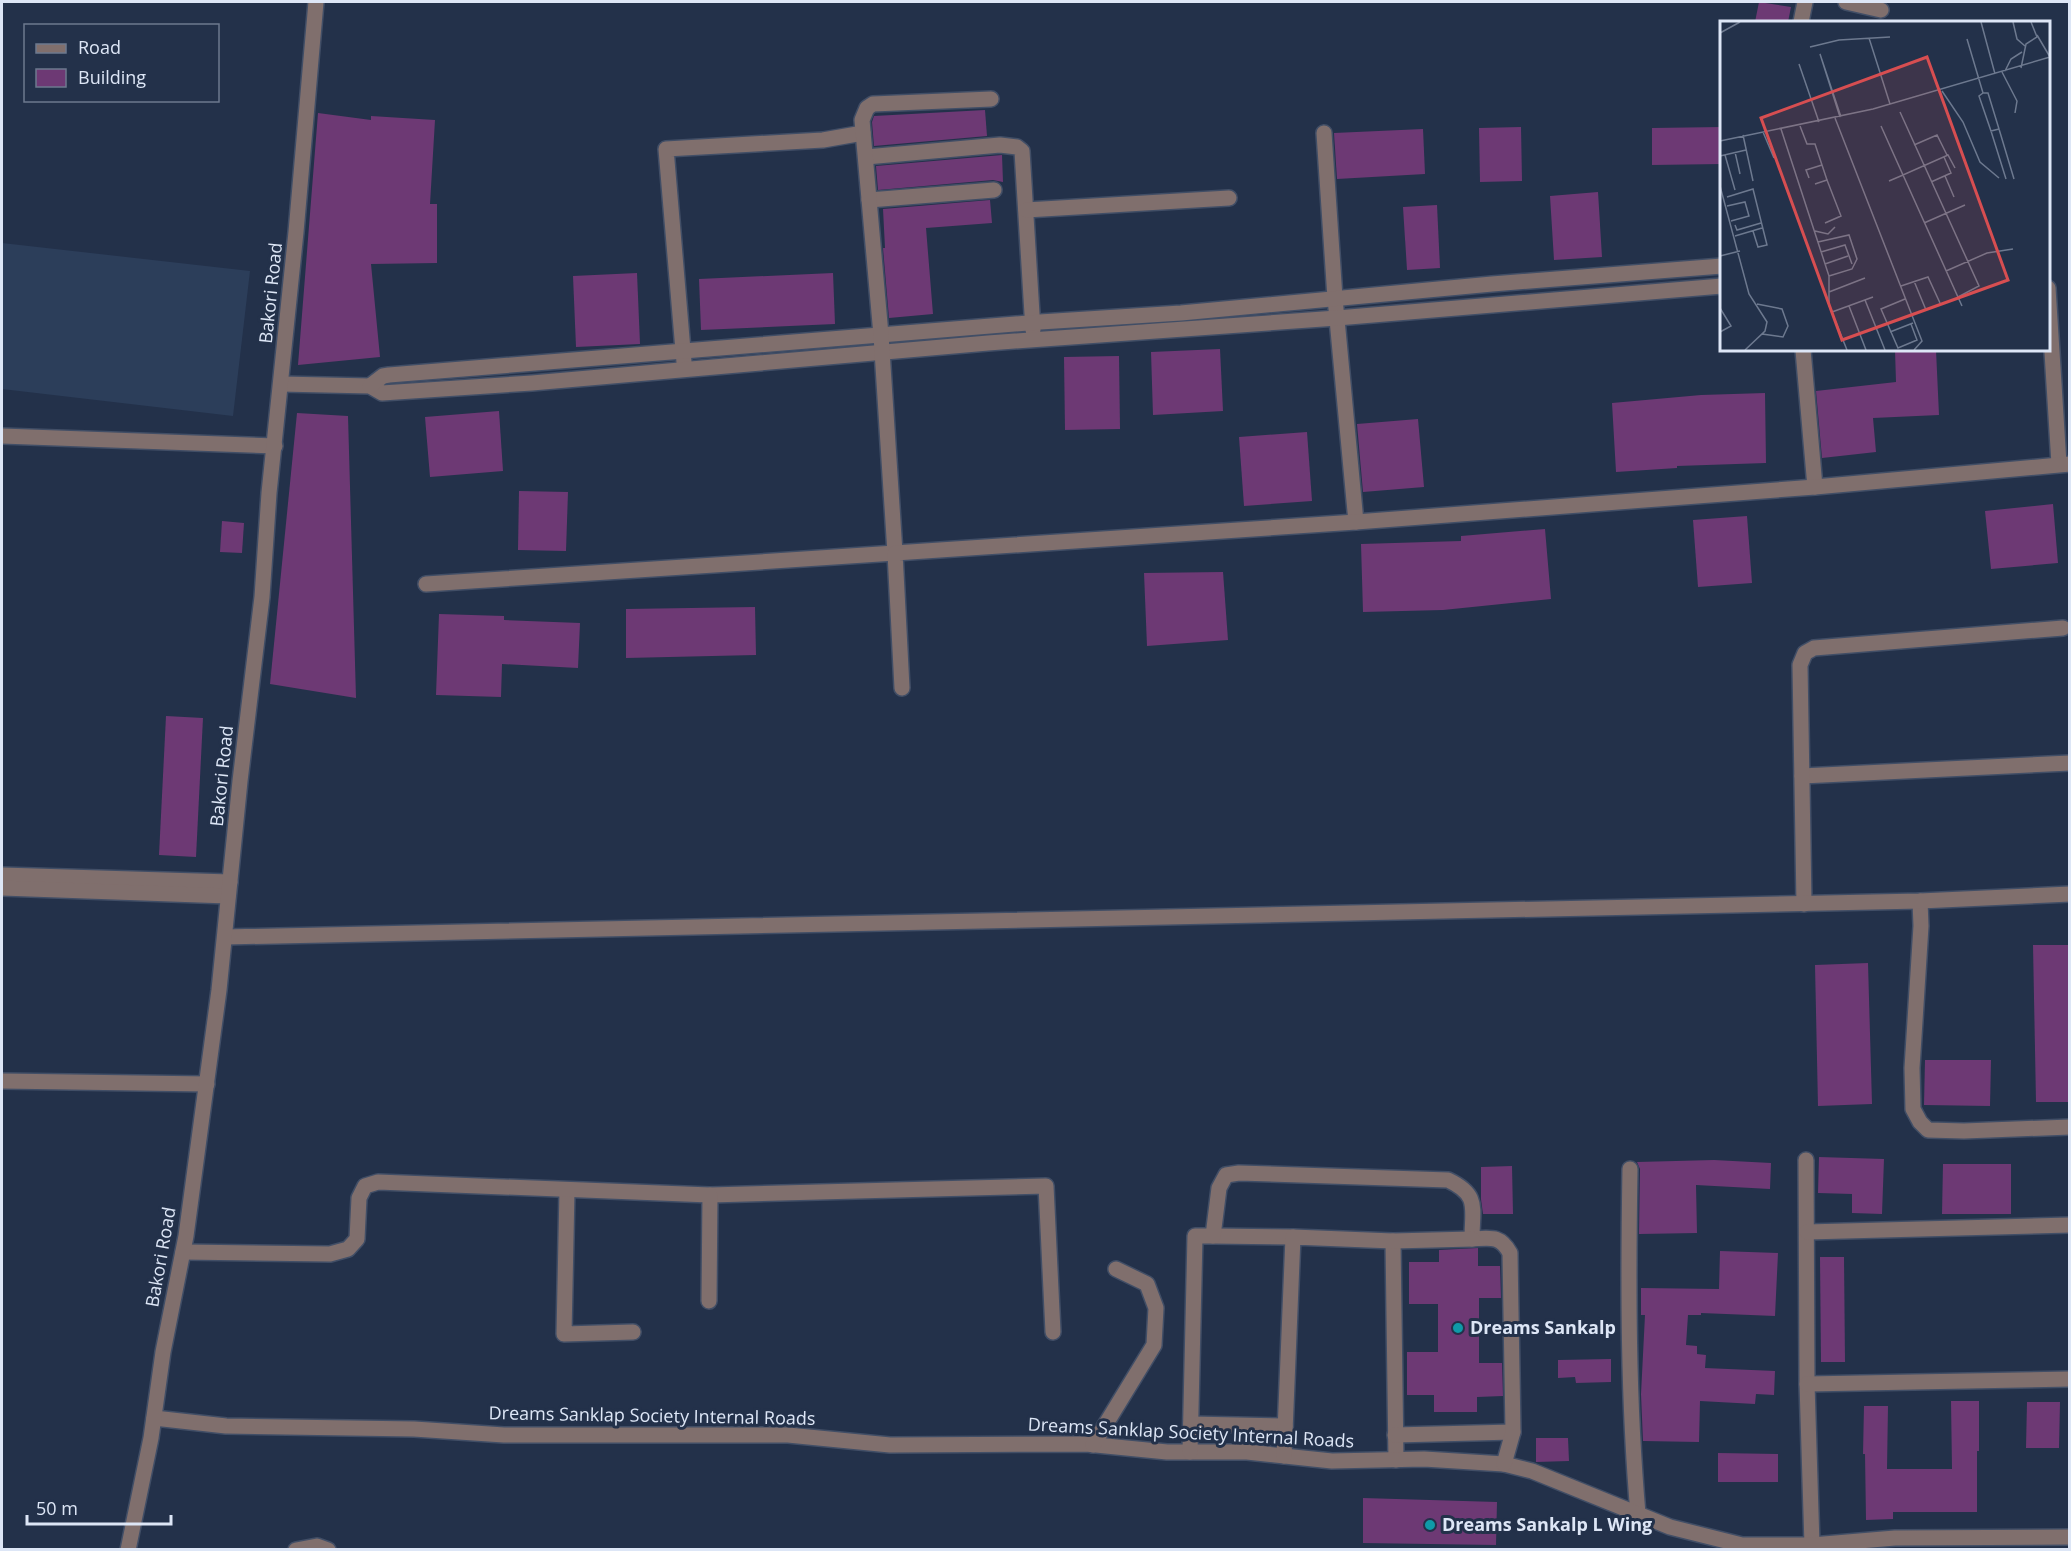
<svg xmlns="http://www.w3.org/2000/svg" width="2071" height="1551" font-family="'Open Sans',sans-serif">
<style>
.built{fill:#2c3e5a}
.building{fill:#6d3974}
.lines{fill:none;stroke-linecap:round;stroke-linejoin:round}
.minor-casing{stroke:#414e66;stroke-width:18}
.minor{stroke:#806f6d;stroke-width:15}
.culture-dot{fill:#0f9aa8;stroke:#23314a;stroke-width:2}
.labels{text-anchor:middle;stroke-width:6;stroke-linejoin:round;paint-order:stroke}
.street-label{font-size:18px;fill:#dde6f6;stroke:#23314a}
.poi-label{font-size:18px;font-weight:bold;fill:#dde6f6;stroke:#23314a;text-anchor:start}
.inset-road{fill:none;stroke:#6d798f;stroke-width:1.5}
.view{fill:#d74e51;fill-opacity:0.15;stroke:#d74e51;stroke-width:3}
.inset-edge{fill:none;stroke:#dde6f6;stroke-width:3}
</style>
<rect width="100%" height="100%" fill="#23314a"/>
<path class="built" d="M2,243l248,28 -17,145 -231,-27z"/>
<g class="building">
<path d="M1759,2l32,5 -3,15h-33z"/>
<path d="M985,110l2,26 -113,10 -2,-24 2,-6z"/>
<path d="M318,113l53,7v-4l64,4 -5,84h7v59l-66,1 9,93 -82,8z"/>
<path d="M1521,127l1,54 -42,1 -1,-54z"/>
<path d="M1722,127v37l-70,1v-37z"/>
<path d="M1423,129l2,45 -88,5 -3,-46z"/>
<path d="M1002,155l1,27 -10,-2 -115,10 -2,-24z"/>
<path d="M1598,192l4,65 -48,3 -4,-64z"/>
<path d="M990,200l2,23 -66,5 7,86 -44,4 -6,-70h2l-2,-39z"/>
<path d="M1437,205l3,63 -33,2 -4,-63z"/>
<path d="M637,273l3,71 -64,3 -3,-71z"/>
<path d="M833,273l2,51 -134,6 -2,-51z"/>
<path d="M1220,349l3,62 -70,4 -2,-63z"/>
<path d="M1895,350h41l3,65 -66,3 3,34 -54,6 -6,-67 80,-9z"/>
<path d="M1119,356l1,73 -55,1 -1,-73z"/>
<path d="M1765,393l1,70 -89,3v2l-61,4 -4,-69 89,-8z"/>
<path d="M499,411l4,60 -73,6 -5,-60z"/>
<path d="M297,413l51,3 8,282 -86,-14z"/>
<path d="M1418,419l6,68 -61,5 -6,-68z"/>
<path d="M1307,432l5,69 -68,5 -5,-69z"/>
<path d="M519,491l49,1 -2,59 -48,-1z"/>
<path d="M2053,504l5,59 -67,6 -6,-58z"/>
<path d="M1747,516l5,67 -54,4 -5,-67z"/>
<path d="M222,521l22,2 -2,30 -22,-1z"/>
<path d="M1545,529l6,70 -108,11 -80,2 -2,-68 100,-3v-5z"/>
<path d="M1223,572l5,68 -81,6 -3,-73z"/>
<path d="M755,607l1,48 -130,3v-49z"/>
<path d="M439,614l65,2v4l76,3 -2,45 -76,-4 -1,33 -65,-2z"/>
<path d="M166,716l37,2 -7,139 -37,-2z"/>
<path d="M2033,945h37v157h-34z"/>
<path d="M1868,963l4,141 -54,2 -3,-141z"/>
<path d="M1925,1060h66l-1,46 -66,-1z"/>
<path d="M1819,1157l65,2 -2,55 -30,-1v-19l-34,-1z"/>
<path d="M1714,1160l57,3 -1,26 -74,-4 1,48 -58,1 1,-65 -3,-7z"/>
<path d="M1943,1164h68v50h-69z"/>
<path d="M1512,1166l1,48h-30l-2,-15v-32z"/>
<path d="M1478,1248v18h22l1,32h-22v65h23l1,33 -26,1v15h-43v-17h-27v-43h31v-48h-29v-42h30v-12z"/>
<path d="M1720,1251l58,2 -3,63 -74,-3v2h-13l-2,30 11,1v8l9,1 -1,13 70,3 -1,24 -18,-1 -1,10 -55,-3 -1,41 -56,-1 -2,-47 4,-79h-4v-27l78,1z"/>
<path d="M1820,1257h24l1,105h-24z"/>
<path d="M1611,1359v23l-35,1 -1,-6 -17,1v-18z"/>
<path d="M1951,1401h28v50h-2v61h-84v7l-27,1 -1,-66h-2l1,-48h24l-1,63h65z"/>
<path d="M2027,1402h33l-1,46h-33z"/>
<path d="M1536,1438h32l1,23 -33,1z"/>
<path d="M1718,1453l60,1v28h-60z"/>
<path d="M1363,1498l134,4 -1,43 -133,-2z"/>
</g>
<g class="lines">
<defs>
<g id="minor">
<path d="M1846,2l35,8"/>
<path d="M1801,22l4,-20"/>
<path d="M1324,133l11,165 21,224"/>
<path d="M866,157l134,-12 17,2 5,4 11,179"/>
<path d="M869,200l125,-10"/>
<path d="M1026,210l203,-12"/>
<path d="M2048,288l11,176"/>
<path d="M1803,350l12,137"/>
<path d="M684,362l-18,-213 157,-9 40,-7"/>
<path d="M281,384l89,2 12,7 150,-10 456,-40 349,-25 385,-32"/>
<path d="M370,386l13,-10 6,-1 651,-53 141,-9 311,-29 230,-18"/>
<path d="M2,436l273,10"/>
<path d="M426,584l469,-31 -14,-218 -19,-215 5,-12 6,-4 118,-5"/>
<path d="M902,688l-7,-135 461,-31 459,-35 255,-23"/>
<path d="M1802,776l268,-13"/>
<path d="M2,875l228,7"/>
<path d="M2,888l226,8"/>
<path d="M1920,901l1,25 -9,142 1,41 7,13 8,8 36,1 106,-4"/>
<path d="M1804,904l-4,-239 5,-12 9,-5 249,-20"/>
<path d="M225,937l1695,-36 150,-7"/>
<path d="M2,1081l205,3"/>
<path d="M1806,1160l1,224 5,161"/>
<path d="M1630,1169c-2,116 -2,230 8,345"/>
<path d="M567,1190l-3,144 69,-2"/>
<path d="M710,1195l336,-9 7,146"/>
<path d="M1807,1232l263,-7"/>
<path d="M1213,1236l80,1"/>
<path d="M1393,1241l3,219"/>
<path d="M183,1252l147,2 18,-5 9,-10 2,-41 6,-12 13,-4 332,13 -1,106"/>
<path d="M1807,1384l263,-5"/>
<path d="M154,1418l72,8 188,3 90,6h284l102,10 196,-1 81,8h80l85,9 92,-2 80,5 28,7 138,56 72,18h70l83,-7 175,-1"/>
<path d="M1191,1424l94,2"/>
<path d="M1395,1435l118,-3"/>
<path d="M1093,1445l61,-100 2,-37 -9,-24 -31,-15"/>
<path d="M1190,1452l5,-216h18l6,-48 7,-13 13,-2 209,7c32,15 24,28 24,59 19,-1 28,-4 38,14l3,179 -9,32"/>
<path d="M1284,1456l9,-219 100,4 79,-2"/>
<path d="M128,1550l23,-112 12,-86 23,-116 33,-246 21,-209 22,-184 7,-104 27,-261 20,-230"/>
<path d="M296,1550l21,-4 11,4"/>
</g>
</defs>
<use href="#minor" class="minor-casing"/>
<use href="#minor" class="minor"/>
</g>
<g class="culture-dot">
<circle cx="1458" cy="1328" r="6"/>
<circle cx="1430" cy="1525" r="6"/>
</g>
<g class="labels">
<g class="street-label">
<text transform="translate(271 293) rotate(-84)" y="6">Bakori Road</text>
<text transform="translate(222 776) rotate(-84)" y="6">Bakori Road</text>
<text transform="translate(161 1257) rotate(-80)" y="6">Bakori Road</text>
<text transform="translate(652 1416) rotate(1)" y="6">Dreams Sanklap Society Internal Roads</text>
<text transform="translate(1191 1433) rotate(3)" y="6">Dreams Sanklap Society Internal Roads</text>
</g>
<g class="poi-label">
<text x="1470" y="1334">Dreams Sankalp</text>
<text x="1442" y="1531">Dreams Sankalp L Wing</text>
</g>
</g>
<g transform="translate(1720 21)">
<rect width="330" height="330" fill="#23314a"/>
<path class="inset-road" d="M261,1l14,52M293,1l4,17 8,7M0,12l20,-11M317,14l13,22M149,17l21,66M247,18l16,54h5l11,36 -8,2 -12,-35 4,-3M90,26l29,-7 51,-3M79,43l20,58M301,47l5,-24 11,-7 -6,-15M285,50l6,-12 11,-7M282,51l15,29 -2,12M222,70l21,31 17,40 19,16M180,91l79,174 -21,11M120,96l-20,-63 21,63M115,97l87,223 -8,9M80,105l7,18h8l12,36 -12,4M161,105l22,49 45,-20 7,13M61,108l48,147v29l18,45M279,108l15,50M271,110l15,48M43,111l11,26M23,114l10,46M0,120l153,-32 177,-52M194,124l23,-10 10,20M15,131l5,22M5,134l10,35M0,135l26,-6M225,155l9,21M89,157l-3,-8 16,-5M169,160l14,-6 59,131M211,161l20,-9 -7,-16M0,165l29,108 18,28 -2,9 -20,19M7,176l26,-8 14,56 -9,2 -5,-16M7,185l18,-4 4,14 -18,5M105,202l16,-7 -14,-36M204,202l41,-18M15,204l2,5 24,-7M95,210l13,3 7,-7M15,215l27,-8M98,221l31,-7 8,24 -5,10 -23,7M101,231l24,-7 7,19M0,235l20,-5M105,243l23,-8M226,250l41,-18 26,-4M194,260l12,29M181,265l27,-9 12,26M109,271l36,-14M185,278l-24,10 17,39 19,-8 -6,-16M145,279l20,50M37,283l25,5 6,17 -5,11 -21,-3M129,285l17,44M0,287l11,18 -11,6M112,291l41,-15M170,311l23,-9"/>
<path class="view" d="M207,36l81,223 -166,60 -81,-222z"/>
<rect width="330" height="330" class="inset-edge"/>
</g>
<rect width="2071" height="1551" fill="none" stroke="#dde6f6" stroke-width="6"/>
<rect x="24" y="24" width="195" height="78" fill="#23314a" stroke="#6d798f" stroke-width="1.5"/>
<rect x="36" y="44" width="30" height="9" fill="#806f6d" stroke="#6d798f" stroke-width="1.5"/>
<text x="78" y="54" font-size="18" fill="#dde6f6">Road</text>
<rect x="36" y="69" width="30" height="18" fill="#6d3974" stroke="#6d798f" stroke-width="1.5"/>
<text x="78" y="84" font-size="18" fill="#dde6f6">Building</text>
<path d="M27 1515v9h144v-9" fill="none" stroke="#dde6f6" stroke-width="3"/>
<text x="36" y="1515" font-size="18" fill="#dde6f6" stroke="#23314a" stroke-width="4.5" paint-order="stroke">50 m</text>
</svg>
